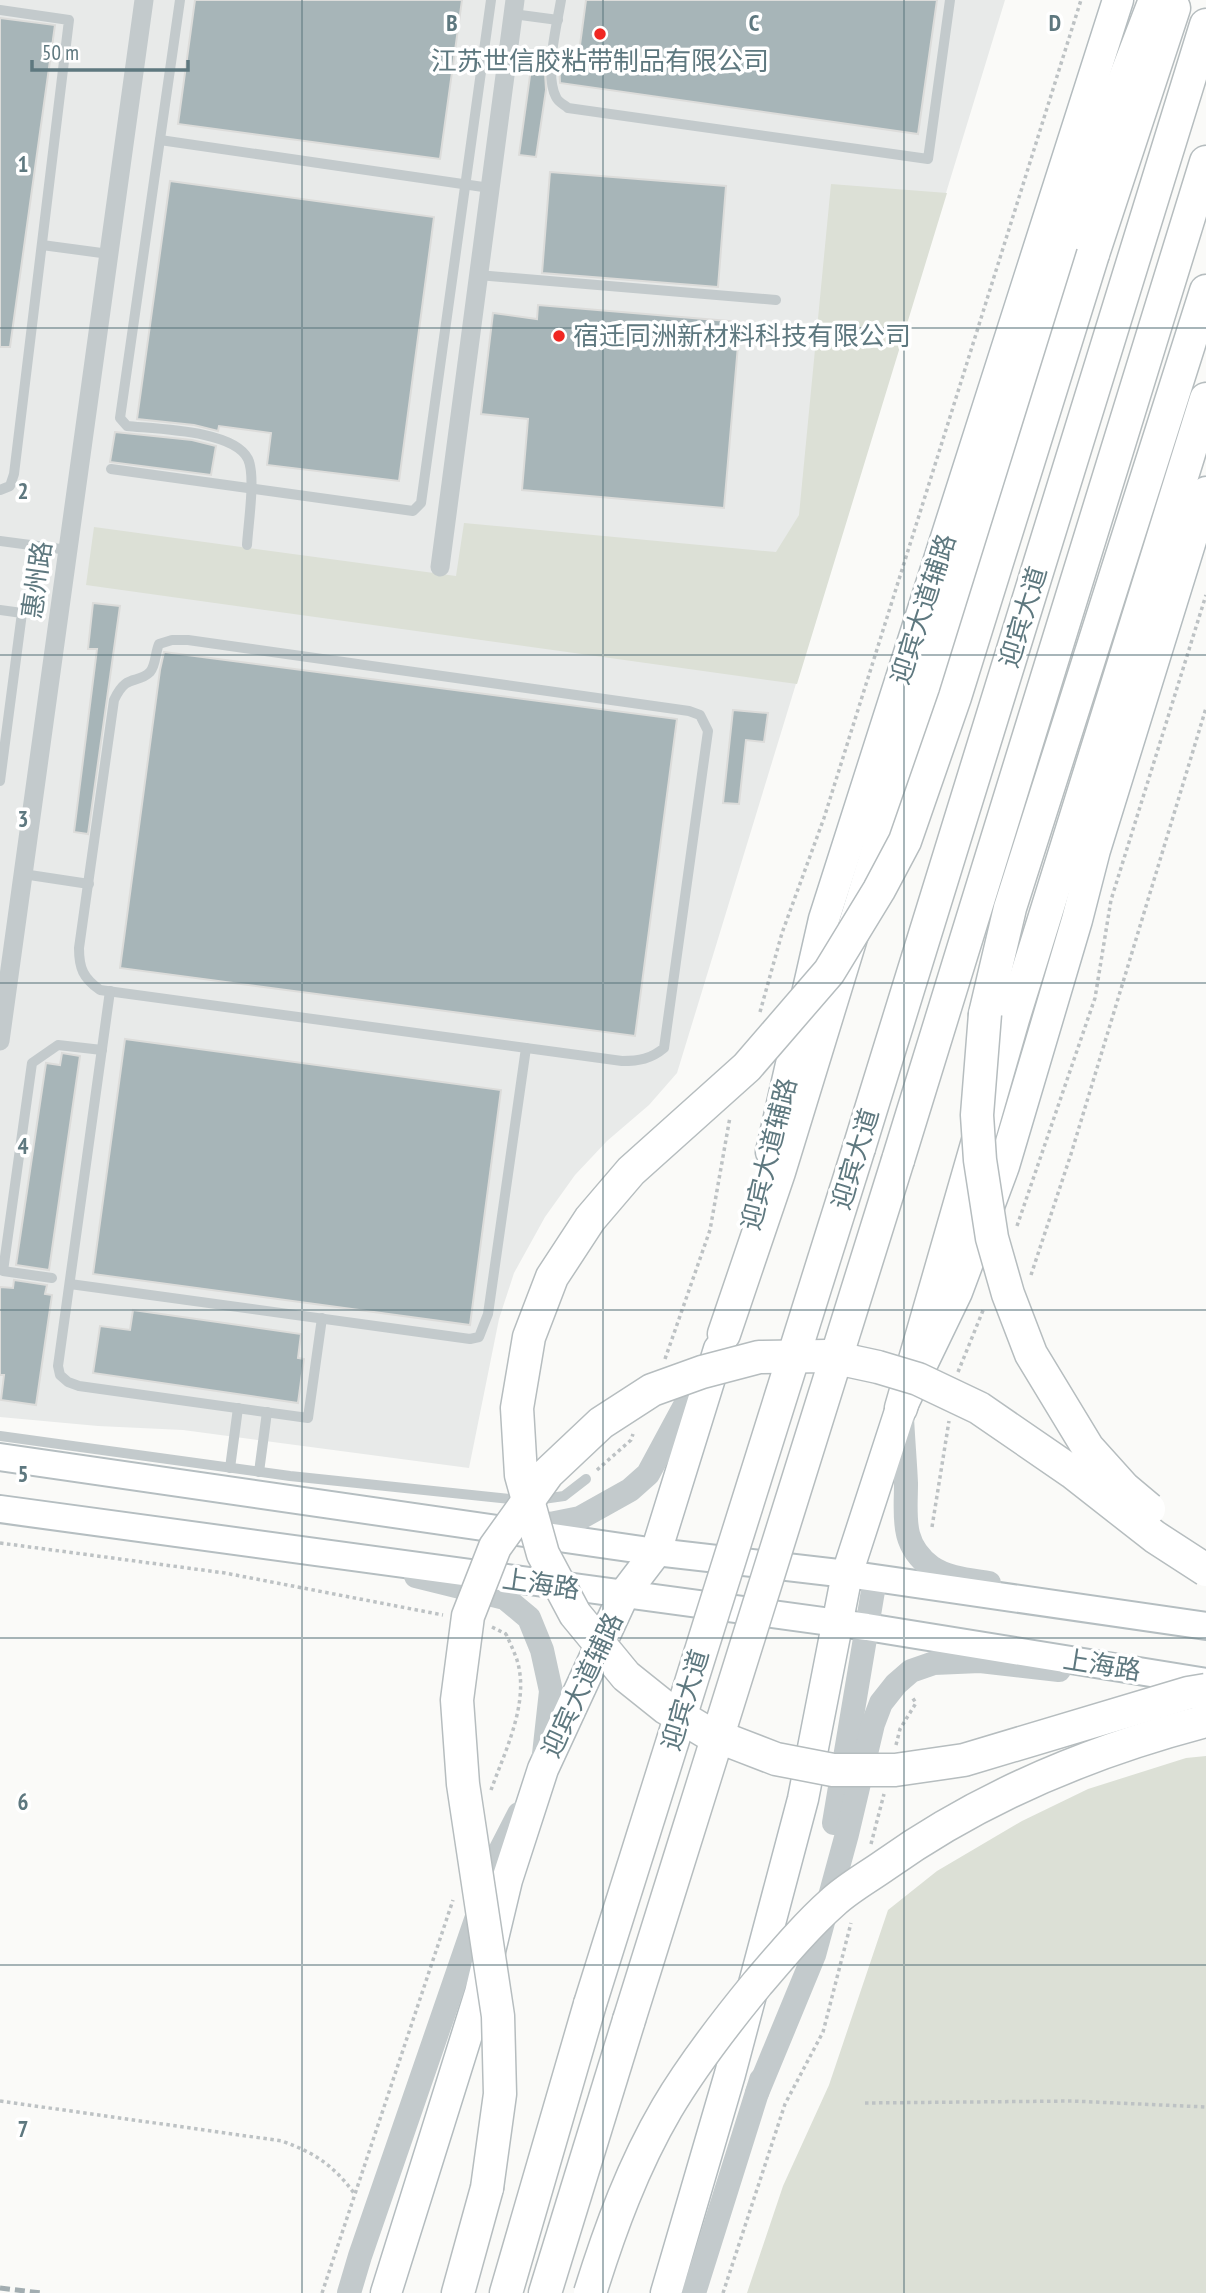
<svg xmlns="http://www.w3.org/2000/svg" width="1206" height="2293" font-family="'PT Sans Narrow','Noto Sans SC',sans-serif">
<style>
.built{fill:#e8eae9}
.green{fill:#dce0d6}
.building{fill:#a7b5b8;stroke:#dcdcda;stroke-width:2}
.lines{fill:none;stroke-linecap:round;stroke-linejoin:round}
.secondary-casing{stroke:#b5bec1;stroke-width:30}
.primary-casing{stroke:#b4bcbf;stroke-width:33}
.trunk-casing{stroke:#b6bdbf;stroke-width:35}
.path{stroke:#bdc2c4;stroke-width:3.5;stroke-dasharray:3.5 3.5;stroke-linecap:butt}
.service{stroke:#c3cacc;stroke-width:10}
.minor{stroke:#c3cacc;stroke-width:19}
.tertiary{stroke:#c3cacc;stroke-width:24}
.secondary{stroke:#fff;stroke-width:26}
.primary{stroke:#fff;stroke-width:30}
.trunk{stroke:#fff;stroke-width:32}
.rail{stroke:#a2adb1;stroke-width:5;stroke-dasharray:10 5;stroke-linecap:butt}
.trunk-bridge-casing{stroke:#b6bdbf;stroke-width:35;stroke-linecap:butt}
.trunk-bridge{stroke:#fff;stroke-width:32}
.grid{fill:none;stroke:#5e787f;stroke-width:2;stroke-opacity:0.55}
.poi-dot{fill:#f02722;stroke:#fff;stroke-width:2.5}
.labels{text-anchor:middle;stroke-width:7;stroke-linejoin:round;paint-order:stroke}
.poi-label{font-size:26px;fill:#5e787f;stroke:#fff}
.street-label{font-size:26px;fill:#5e787f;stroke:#fff}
.grid-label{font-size:23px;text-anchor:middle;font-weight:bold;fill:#5e787f;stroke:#fff;stroke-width:7;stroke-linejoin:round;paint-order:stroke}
</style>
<rect width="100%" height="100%" fill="#fafaf8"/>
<path class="built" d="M0,0h1005l-328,1073 -28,32 -42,36 -32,34 -30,42 -31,56 -15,46 -30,149 -286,-38 -85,-4 -98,-9z"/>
<g class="green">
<path d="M831,184l116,9 -150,491 -711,-99 8,-58 362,49 8,-53 312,29 23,-37z"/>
<path d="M1206,1756v537h-459l36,-107 46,-101 59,-175 49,-39 85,-50 66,-32 98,-31z"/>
</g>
<g class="building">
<path d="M195,0h267l-22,159 -262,-35z"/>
<path d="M586,0h351l-19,134 -358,-51 -1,-26 19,3z"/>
<path d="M0,18l55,7 -45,322h-10z"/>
<path d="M533,54l11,1 2,35 -10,67 -17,-2z"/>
<path d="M550,172l176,14 -8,101 -176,-14z"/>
<path d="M170,181l264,36 -35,264 -132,-16 4,-32 -52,-7 -1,5 -24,-6 -57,-6z"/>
<path d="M538,305l202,17 -16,186 -202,-18 6,-71 -47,-5 12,-101 44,6z"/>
<path d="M115,432l77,8 24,6 -5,29 -101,-13z"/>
<path d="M93,603l27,3 -32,228 -14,-2 23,-183h-9z"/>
<path d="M164,652l513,67 -42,317 -515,-68 40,-298z"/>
<path d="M733,710l35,3 -4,29 -18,-2 -7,64 -16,-1z"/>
<path d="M125,1039l376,51 -31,235 -377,-51z"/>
<path d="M62,1053l18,3 -31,214 -33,-5 30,-202 14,2z"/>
<path d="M14,1280l33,5 -2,9 7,1 -16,110 -35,-5 3,-25h-4v-88l13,1z"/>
<path d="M133,1310l168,24 -3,24 6,1 -6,44 -205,-30 7,-47 30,4z"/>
</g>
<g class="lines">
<defs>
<g id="secondary">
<path d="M0,1457l656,95 191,22 359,52"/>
<path d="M0,1509l867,118 339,55"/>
</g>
<g id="primary">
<path d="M771,1152l53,-233 294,-919"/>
<path d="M386,2293l94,-300 27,-113 36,-111 81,-175 32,-42 63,-203"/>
<path d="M666,2293l64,-219 73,-275 44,-225 54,-166 56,-116 47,-126 73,-246 18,-70 111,-358"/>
</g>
<g id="trunk">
<path d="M1093,254l81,-246"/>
<path d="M985,1014l25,-106 196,-617"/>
<path d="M859,1148l347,-1123"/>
<path d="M898,1160l308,-998"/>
<path d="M724,1334l55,-162 230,-749 88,-272 58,-151"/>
<path d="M901,1408l112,-389 193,-620"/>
<path d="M458,2293l29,-105"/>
<path d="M506,2293l84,-289"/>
<path d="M545,2293l84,-273"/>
</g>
</defs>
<use href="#secondary" class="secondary-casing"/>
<use href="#primary" class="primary-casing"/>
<use href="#trunk" class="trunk-casing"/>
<g class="path">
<path d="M760,1012l22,-79 42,-115 257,-818"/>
<path d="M1017,1226l78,-228 16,-98 95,-305"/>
<path d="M1031,1275l40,-121 135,-446"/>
<path d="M665,1359l45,-129 20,-113"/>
<path d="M958,1372l26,-64"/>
<path d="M597,1470l34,-30 2,-6"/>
<path d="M932,1527l17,-106"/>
<path d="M0,1543l225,30 218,42"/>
<path d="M492,1627l14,7"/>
<path d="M896,1745l4,-16 16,-26 -4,-6"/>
<path d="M491,1790c14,-39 39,-88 26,-130 -3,-9 -7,-17 -11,-26l4,-2"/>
<path d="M871,1844l13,-50"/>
<path d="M0,2101l282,40c33,12 51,24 72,52"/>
<path d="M865,2103l207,-2 134,6"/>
<path d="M322,2293l131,-393"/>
<path d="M723,2293l62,-189 38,-72 28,-109"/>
</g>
<g class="service">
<path d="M180,0l-60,418 7,8c29,3 107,4 121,33 8,17 0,66 -1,86"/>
<path d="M561,0c-4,25 -17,74 -5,97 2,5 7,7 12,11l360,51 22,-159"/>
<path d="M0,10l69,10 -55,454 -4,12 -10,4"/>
<path d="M513,14l45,6"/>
<path d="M160,140l330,48"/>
<path d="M42,245l67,9"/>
<path d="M478,275l298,25"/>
<path d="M111,469l302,42 8,-8 70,-503"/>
<path d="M0,541l68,9"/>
<path d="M0,610l22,3 -22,168"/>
<path d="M172,640h16l501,71 11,4 8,16 -44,317c-13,11 -25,13 -42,13l-522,-71c-17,-12 -21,-22 -21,-42l35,-248c13,-28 23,-15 36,-28 6,-7 5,-19 9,-28z"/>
<path d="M23,874l66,10"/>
<path d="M110,991l-52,375 2,9 8,7 11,4 229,32 14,-100"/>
<path d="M52,1278l-49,-7 29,-208 26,-18 44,5"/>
<path d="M70,1284l400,55 9,-2 9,-23 38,-266"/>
<path d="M0,1436l290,40 230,24"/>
<path d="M230,1468l8,-60"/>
<path d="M259,1472l8,-60"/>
<path d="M536,1500l28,-4 22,-17"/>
</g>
<g class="minor">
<path d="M440,567l75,-567"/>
<path d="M0,1041l144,-1041"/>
</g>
<g class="tertiary">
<path d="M902,1417c1,22 3,44 4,66 0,33 -6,61 25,84 15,11 40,13 58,16"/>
<path d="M521,1521l29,3 30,-6 50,-28 18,-16 55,-102"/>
<path d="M416,1576l89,22 24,20 13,32 9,41 -8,72"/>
<path d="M834,1823l41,-244"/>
<path d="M757,2093l57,-138 33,-121 26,-110 8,-21 15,-19 15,-13 23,-8 46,-2 79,9"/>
<path d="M349,2293l11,-37 139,-403 20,-39"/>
<path d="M694,2293l67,-213"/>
</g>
<use href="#secondary" class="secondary"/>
<use href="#primary" class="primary"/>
<use href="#trunk" class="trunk"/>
<path class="rail" d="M0,2288l41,5"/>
<defs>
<g id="trunk-bridge">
<path d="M1093,254l-138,443 -50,144 -26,49 -50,82 -82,95 -116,104 -41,48 -38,58 -23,60 -12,71 4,67 22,79 32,60 51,62 40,32 40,24 70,27 57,11h62l69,-10 224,-67 18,-3"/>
<path d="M985,1014l-8,101 3,45 12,78 16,56 23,60 57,94 36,40 25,21"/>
<path d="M590,2004l269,-856"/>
<path d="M629,2020l269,-860"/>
<path d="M487,2188l13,-94 -2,-78 -35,-232 -6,-84 11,-84 27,-69 53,-74 53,-50 51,-33 50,-18 57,-15 68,-1 51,11 40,12 61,29 93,64 83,65 51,33"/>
<path d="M590,2293c20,-64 43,-127 77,-185 26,-44 58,-85 90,-124 24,-28 49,-58 76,-82 15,-14 35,-25 52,-37 97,-69 206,-114 321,-144"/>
</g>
</defs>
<use href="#trunk-bridge" class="trunk-bridge-casing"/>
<use href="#trunk-bridge" class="trunk-bridge"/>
</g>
<path class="grid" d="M302,0v2293M603,0v2293M904,0v2293M0,328h1206M0,655h1206M0,983h1206M0,1310h1206M0,1638h1206M0,1965h1206"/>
<g class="poi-dot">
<circle cx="600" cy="34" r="7"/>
<circle cx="559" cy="336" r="7"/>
</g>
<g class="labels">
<g class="poi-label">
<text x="600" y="70">江苏世信胶粘带制品有限公司</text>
<text x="573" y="345" text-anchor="start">宿迁同洲新材料科技有限公司</text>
</g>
<g class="street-label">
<text transform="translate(37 580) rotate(-82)" y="9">惠州路</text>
<text transform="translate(923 609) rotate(-72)" y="9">迎宾大道辅路</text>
<text transform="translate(1023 617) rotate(-73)" y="9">迎宾大道</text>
<text transform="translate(769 1154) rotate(-76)" y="9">迎宾大道辅路</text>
<text transform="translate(855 1159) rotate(-73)" y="9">迎宾大道</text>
<text transform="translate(541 1584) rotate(8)" y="9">上海路</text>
<text transform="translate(1102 1665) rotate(9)" y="9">上海路</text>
<text transform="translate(582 1685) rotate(-65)" y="9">迎宾大道辅路</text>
<text transform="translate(685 1700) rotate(-73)" y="9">迎宾大道</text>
</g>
</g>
<g class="grid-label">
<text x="452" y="31">B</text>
<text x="754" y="31">C</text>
<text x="1055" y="31">D</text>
<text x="23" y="172">1</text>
<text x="23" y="499">2</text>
<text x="23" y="827">3</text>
<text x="23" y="1154">4</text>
<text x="23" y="1482">5</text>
<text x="23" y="1810">6</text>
<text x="23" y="2137">7</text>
</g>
<path d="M32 60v10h156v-10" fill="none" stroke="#5e787f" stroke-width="3.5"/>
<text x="42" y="60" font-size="21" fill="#5e787f" stroke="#ffffff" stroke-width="5" paint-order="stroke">50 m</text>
</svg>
